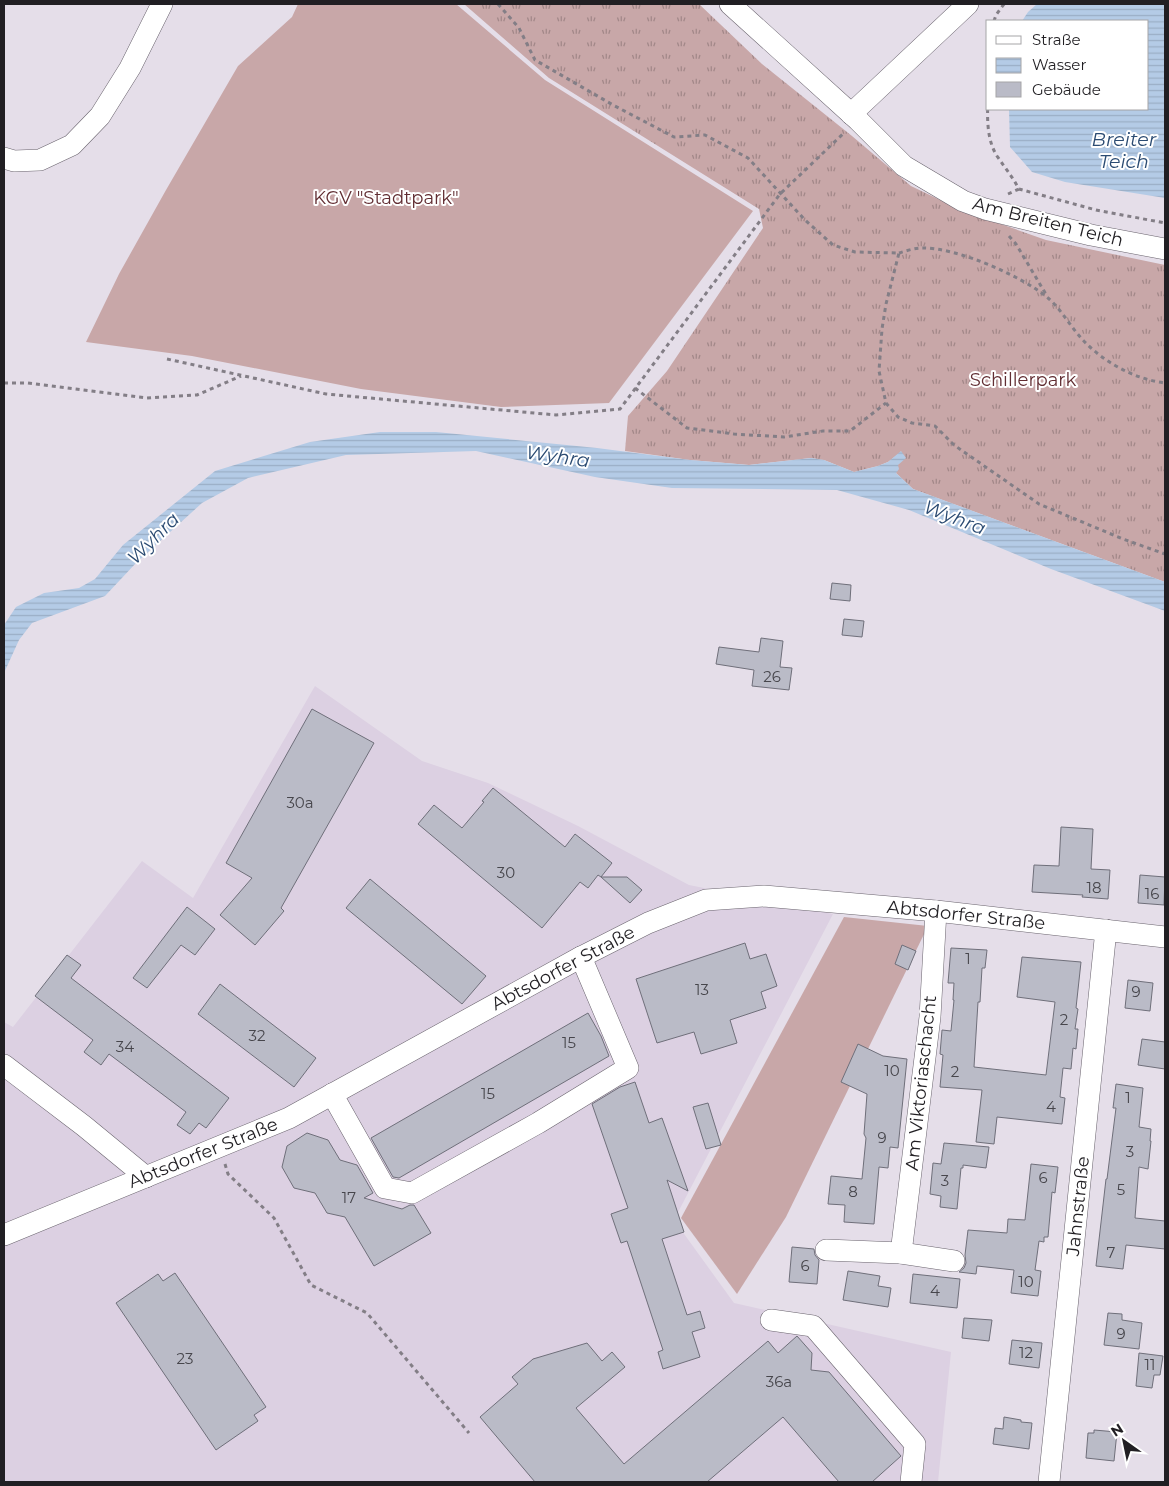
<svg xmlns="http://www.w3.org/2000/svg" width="1169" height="1486" font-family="Montserrat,sans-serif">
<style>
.built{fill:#dcd0e2}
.grass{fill:url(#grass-tufts)}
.garden{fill:#c8a7a8}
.water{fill:url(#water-rules)}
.building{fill:#babbc7;stroke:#6f6f7a}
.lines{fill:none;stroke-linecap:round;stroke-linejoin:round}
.minor-casing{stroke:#6a646e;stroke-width:22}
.path{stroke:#837e86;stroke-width:3;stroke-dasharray:4 4;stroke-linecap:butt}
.minor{stroke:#fff;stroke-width:21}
.labels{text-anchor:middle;stroke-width:4;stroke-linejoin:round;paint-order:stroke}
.number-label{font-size:15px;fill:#47464c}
.park-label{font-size:18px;fill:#612d32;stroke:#fff}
.street-label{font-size:18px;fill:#211f23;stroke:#fff}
.water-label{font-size:19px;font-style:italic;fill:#2b4b72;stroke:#fff}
</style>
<defs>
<pattern id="grass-tufts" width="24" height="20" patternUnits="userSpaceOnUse" patternTransform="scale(1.25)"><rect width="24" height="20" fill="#c8a7a8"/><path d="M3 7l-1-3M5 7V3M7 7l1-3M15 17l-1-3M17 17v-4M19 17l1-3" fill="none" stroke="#a28788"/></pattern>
<pattern id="water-rules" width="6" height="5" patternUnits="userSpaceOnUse" patternTransform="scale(1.25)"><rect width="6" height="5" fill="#b4cbe6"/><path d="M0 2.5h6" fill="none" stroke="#9aaec5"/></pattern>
</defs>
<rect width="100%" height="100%" fill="#e5dee9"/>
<path class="built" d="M315,686l107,75 66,22 90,43 111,59 144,29 -159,306 60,83 217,49 -13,130h-934v-460l9,5 129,-166 51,37z"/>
<path class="grass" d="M464,4h235l63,60 90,72 59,50 50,24 85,30 119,25v317l-252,-93 -17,-16 5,-21 -13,10 -10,4 -24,6 -30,-12 -13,-2 -62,7 -59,-5 -65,-9 3,-35 39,-45 96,-143 -4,-19 -210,-131z"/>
<g class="garden">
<path d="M298,4h158l89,76 208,131 -144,192 -108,4 -140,-18 -169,-33 -106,-14 33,-68 47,-84 72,-124 54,-49z"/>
<path d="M844,917l84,9 -142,291 -49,77 -56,-76z"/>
</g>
<g class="water">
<path d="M1037,4h128v194l-100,-16 -33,-10 -22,-25 -1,-38h139v-88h-126l6,-9z"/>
<path d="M380,432h56l161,16 93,12 59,5 62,-7 13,2 30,12 24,-6 10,-4 13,-11 5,7 -8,7 1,4 -3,4 17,16 252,93v29l-114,-42 -142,-59 -72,-20 -165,-2 -77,-11 -119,-26 -130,4 -98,23 -46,25 -66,60 -31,33 -73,27 -13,17 -15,33v-48l12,-18 28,-14 35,-5 16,-9 28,-34 92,-74 95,-29z"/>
</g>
<g class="building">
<path d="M832,583l19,2 -1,16 -20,-2z"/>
<path d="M844,619l20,2 -2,16 -20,-2z"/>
<path d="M761,638l22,3 -3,26 12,1 -3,22 -37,-4 2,-16 -38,-6 3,-17 40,5z"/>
<path d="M312,709l62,34 -93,165 3,3 -29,34 -35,-30 32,-37 -26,-15z"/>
<path d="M493,788l72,59 10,-13 37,29 -11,14 -3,-2 -10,13 -8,-6 -38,46 -124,-104 16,-19 28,23 22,-26 -2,-1z"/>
<path d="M1061,827l32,2 -2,40 19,1 -2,29 -26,-2 1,-2 -51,-3 2,-27 25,1z"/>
<path d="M1140,875l25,2 -1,28 -26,-2z"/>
<path d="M601,877h26l15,13 -12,13z"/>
<path d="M370,879l116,97 -24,28 -116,-96z"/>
<path d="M187,907l28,22 -20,26 -14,-10 -34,43 -14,-10z"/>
<path d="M745,943l5,16 16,-5 11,32 -16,6 5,16 -36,12 7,23 -36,11 -7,-22 -37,11 -21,-64z"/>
<path d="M902,945l14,6 -8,19 -13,-6z"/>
<path d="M951,948l36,2 -2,18h-3l-2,34h-2l-4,65 72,8 9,-73 -38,-5 5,-40 59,5 -5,46 2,1 -3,20h3l-2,20 -3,-1 -2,21 -8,-1 -3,29 5,1 -3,26 -65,-7 -3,27 -18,-2 6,-52 -42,-3 3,-32 -3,-1 2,-24 9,1 3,-31h-1l1,-17h-6z"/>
<path d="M67,955l14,10 -10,13 158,120 -23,30 -7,-5 -9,11 -13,-9 9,-13 -77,-58 -8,11 -17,-13 9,-12 -58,-44z"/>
<path d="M1128,980l25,3 -3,28 -25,-3z"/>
<path d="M220,984l96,74 -22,29 -96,-73z"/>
<path d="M588,1013l13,23 8,20 -210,122 -6,-1 -22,-39z"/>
<path d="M1142,1039l23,3v27l-27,-4z"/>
<path d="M858,1044l25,12 24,3 -9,89 -8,-1 -2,21 -9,-1 -5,57 -30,-2 1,-17 -17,-1 3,-28 31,3 4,-41 -2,-4 3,-40 -26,-12z"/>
<path d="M635,1082l14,41 13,-5 26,73 -21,-11 17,52 -22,7 25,76 13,-4 5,17 -13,4 8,25 -37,12 -5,-17 5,-2 -36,-109 -6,2 -10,-29 17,-6 -36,-104 28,-17z"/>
<path d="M1116,1084l27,4 -4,39 12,2 -1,12h1l-3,28 -9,-2 -4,51 30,3v28l-39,-4 -3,24 -27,-3 10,-87h1l9,-71h-3z"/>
<path d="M708,1103l13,42 -15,4 -13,-42z"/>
<path d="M307,1133l21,7 12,20 17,5 16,28 -9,5 38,11 8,-4h4l17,28 -57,33 -29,-49 -18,-4 -12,-20 -21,-5 -12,-21 5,-21z"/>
<path d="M944,1143l45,4 -3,21 -23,-3v3h-2l-4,41 -17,-2 1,-11 -11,-2 3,-31 8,1z"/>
<path d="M1031,1164l27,3 -3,26 -3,-1 -4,45h-4v5l-5,-1 -4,29 6,1 -3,25 -27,-3 3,-23 -37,-4 -1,8 -17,-2 5,-4 2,-5 -1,-8 3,-25 39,3 1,-14 17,1z"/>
<path d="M792,1247l22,2 1,6 4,5 -2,24 -28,-2z"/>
<path d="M848,1271l32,5 -2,10 13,2 -3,19 -45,-7z"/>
<path d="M175,1273l91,134 -12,8 4,6 -42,29 -100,-147 42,-29 5,7z"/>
<path d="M913,1274l47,5 -3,29 -47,-5z"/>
<path d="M1108,1313l14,1v6l20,3 -3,26 -35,-4z"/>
<path d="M964,1318l28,2 -3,21 -27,-3z"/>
<path d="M797,1336l15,17 -1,17 18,2 72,84 -29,26h-33l-56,-65 -76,65h-172l-55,-65 38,-33 -6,-7 21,-18 54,-16 15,18 10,-9 13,15 -49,41 48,56 144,-123 10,12z"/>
<path d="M1012,1340l30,3 -3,25 -30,-4z"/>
<path d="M1139,1353l24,3 -3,19h-6l-2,13 -16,-2z"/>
<path d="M1004,1417l17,3v2l11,1 -3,26 -36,-5 2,-16 8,1z"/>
<path d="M1094,1430l23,2 -3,29 -28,-3 2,-25h6z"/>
</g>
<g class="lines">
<defs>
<g id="minor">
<path d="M730,4l128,116 46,46 59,35 22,8 106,26 74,14"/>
<path d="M851,114l117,-110"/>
<path d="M4,158l10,3 26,-1 32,-15 28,-29 30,-48 32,-64"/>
<path d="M4,1065l80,61 62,51"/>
<path d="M332,1094l53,94 27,5 126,-70 90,-55 -47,-111"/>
<path d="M4,1235l285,-117 292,-161 67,-34 58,-23 58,-4 172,15 229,26"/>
<path d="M826,1250l75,3 29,-236 6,-106"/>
<path d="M901,1253l53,8"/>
<path d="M771,1320l42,6 102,118 -4,38"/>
<path d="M1049,1482l57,-552"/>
</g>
</defs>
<use href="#minor" class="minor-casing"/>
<g class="path">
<path d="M498,4l21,24 16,32 78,45 61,32 31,-2 43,23 57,62 28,25 22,7 44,1 -13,51 -4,25 -3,42 7,32 12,14 14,6 23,3 19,19 85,59 84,35 42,15"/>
<path d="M994,21l2,-6 8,-11"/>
<path d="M988,101c-1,18 -1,39 9,55 8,12 15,20 22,33l77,21 69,13"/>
<path d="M1008,194l11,-5"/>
<path d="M1009,236l7,8 31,52"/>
<path d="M899,253c7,-2 15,-5 23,-5 34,-1 100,28 126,50 13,11 22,28 34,41 21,23 52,40 83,44"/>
<path d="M167,359l159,35 230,21 64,-6 160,-215 65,-62"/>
<path d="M4,383h24l119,15 50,-3 44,-19"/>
<path d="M635,388l52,40 47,6 50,3 39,-6h27l36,-28"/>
<path d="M225,1164l3,10 46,44 37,67 56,28 102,120"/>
</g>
<use href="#minor" class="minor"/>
</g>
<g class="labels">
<g class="number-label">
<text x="772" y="682">26</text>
<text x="300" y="808">30a</text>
<text x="506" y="878">30</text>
<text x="1094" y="893">18</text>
<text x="1152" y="899">16</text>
<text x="968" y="964">1</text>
<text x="702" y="995">13</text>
<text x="1136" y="997">9</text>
<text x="1064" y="1025">2</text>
<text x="257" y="1041">32</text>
<text x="569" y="1048">15</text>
<text x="125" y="1052">34</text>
<text x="892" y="1076">10</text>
<text x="955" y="1077">2</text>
<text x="488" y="1099">15</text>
<text x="1128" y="1103">1</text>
<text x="1051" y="1112">4</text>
<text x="882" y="1143">9</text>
<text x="1130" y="1157">3</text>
<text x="1043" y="1183">6</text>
<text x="945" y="1186">3</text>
<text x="1121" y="1195">5</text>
<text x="853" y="1197">8</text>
<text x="349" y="1203">17</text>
<text x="1111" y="1258">7</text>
<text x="805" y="1271">6</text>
<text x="1026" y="1287">10</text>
<text x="935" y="1296">4</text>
<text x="1121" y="1339">9</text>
<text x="1026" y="1358">12</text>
<text x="185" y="1364">23</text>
<text x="1150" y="1370">11</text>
<text x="779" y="1387">36a</text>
</g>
<g class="park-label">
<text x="386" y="204">KGV "Stadtpark"</text>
<text x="1023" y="386">Schillerpark</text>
</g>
<g class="street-label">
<text transform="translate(1048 222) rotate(14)" y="6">Am Breiten Teich</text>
<text transform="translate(966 915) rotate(6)" y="6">Abtsdorfer Straße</text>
<text transform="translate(563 968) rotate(-28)" y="6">Abtsdorfer Straße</text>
<text transform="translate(921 1083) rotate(-84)" y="6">Am Viktoriaschacht</text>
<text transform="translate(203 1153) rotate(-22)" y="6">Abtsdorfer Straße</text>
<text transform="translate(1078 1206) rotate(-84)" y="6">Jahnstraße</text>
</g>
<g class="water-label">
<text x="1124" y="146">Breiter<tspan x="1124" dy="22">Teich</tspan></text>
<text transform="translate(558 456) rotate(8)" y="7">Wyhra</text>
<text transform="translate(955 517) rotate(21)" y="7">Wyhra</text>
<text transform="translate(153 538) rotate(-45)" y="7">Wyhra</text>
</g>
</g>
<rect width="1169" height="1486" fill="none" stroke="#211f23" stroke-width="10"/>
<rect x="986" y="20" width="162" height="90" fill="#ffffff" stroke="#a6a5a7"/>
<rect x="996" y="36" width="25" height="8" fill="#ffffff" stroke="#a6a5a7"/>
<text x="1032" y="45" font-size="15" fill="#211f23">Straße</text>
<rect x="996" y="58" width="25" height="15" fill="url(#water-rules)" stroke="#a6a5a7"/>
<text x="1032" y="70" font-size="15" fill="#211f23">Wasser</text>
<rect x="996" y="82" width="25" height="15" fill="#babbc7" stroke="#a6a5a7"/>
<text x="1032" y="95" font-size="15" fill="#211f23">Gebäude</text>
<g transform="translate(1124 1441) rotate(327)" stroke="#ffffff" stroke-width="4" paint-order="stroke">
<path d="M0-4L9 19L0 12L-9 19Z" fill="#211f23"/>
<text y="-8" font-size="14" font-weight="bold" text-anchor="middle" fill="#211f23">N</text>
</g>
</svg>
